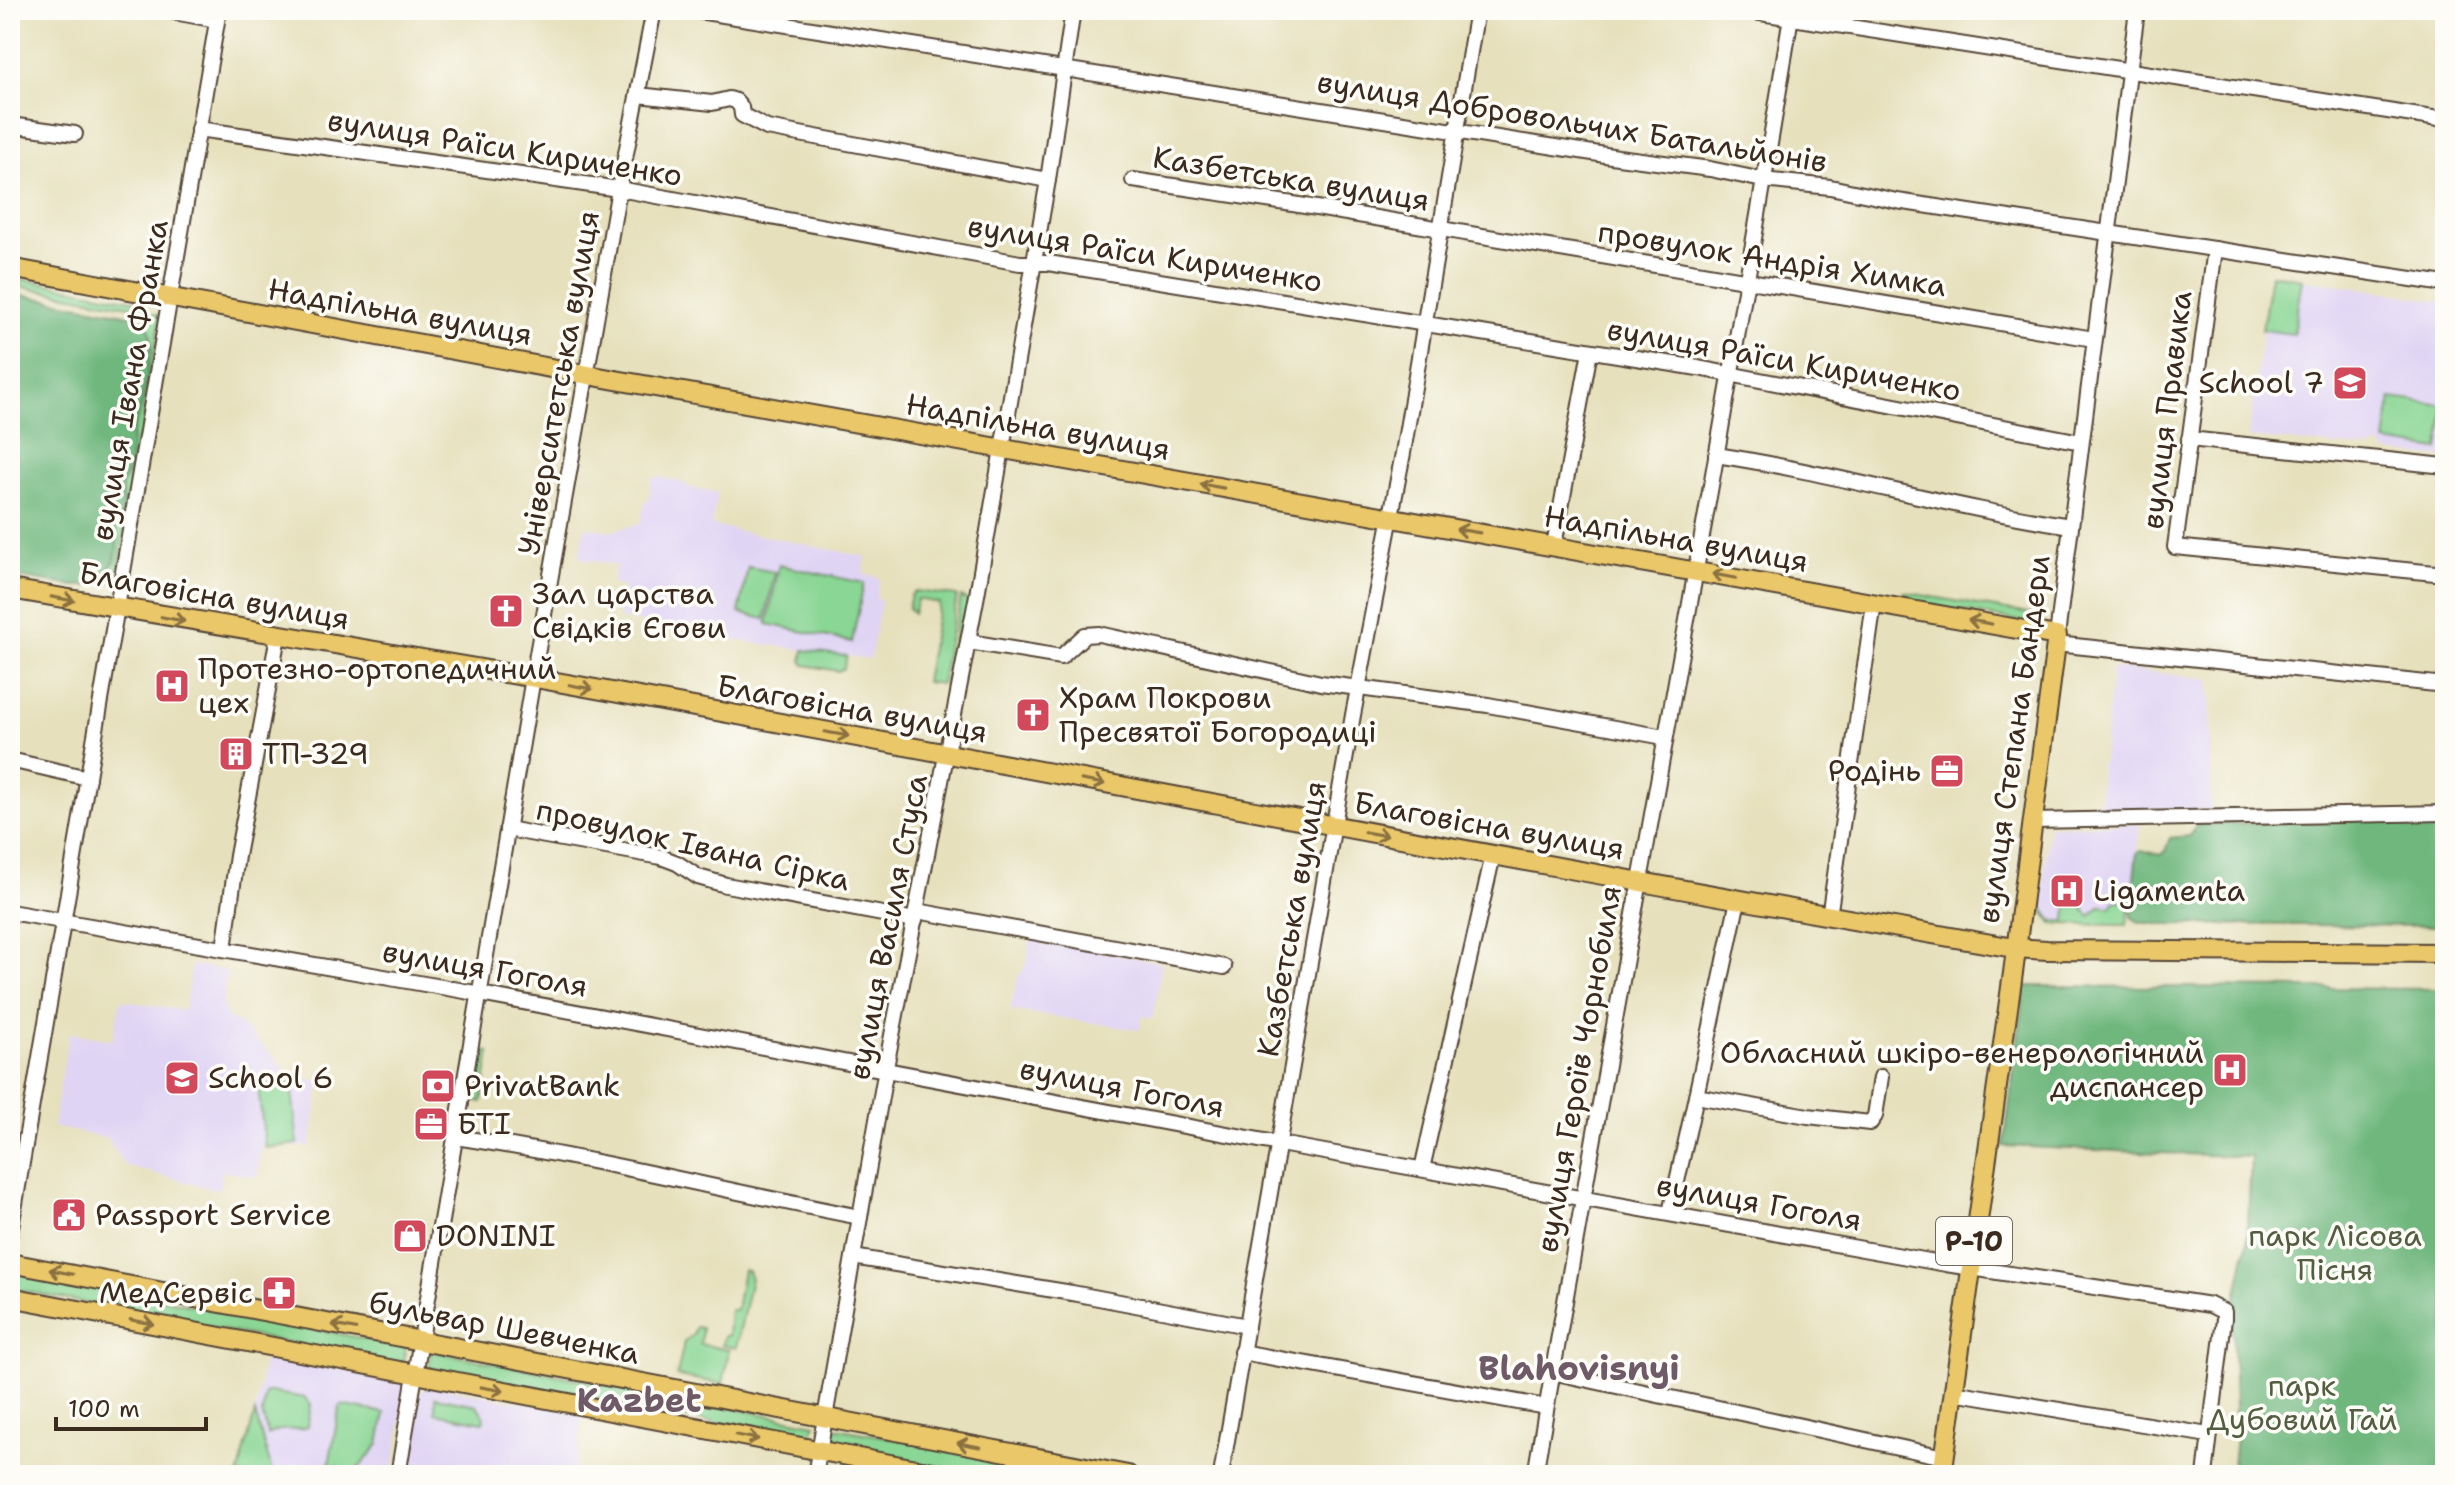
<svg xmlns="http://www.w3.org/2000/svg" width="2455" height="1485" font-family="'Shantell Sans',sans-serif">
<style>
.built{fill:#e0d4f4}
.green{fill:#8ad694;stroke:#628059;stroke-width:2}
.forest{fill:#6fb77e;stroke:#55704e;stroke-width:2}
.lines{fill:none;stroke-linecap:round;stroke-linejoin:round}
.minor-casing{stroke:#554536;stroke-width:18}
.major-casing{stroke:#554536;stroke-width:22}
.minor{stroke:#fff;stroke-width:14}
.major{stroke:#eac769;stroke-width:18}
.oneway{stroke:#8a7140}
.labels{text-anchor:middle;stroke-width:7;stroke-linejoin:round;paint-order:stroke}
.shield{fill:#fdfcf7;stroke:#75695f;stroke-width:2}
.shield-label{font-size:28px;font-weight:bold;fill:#3b2a1e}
.street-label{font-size:30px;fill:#3b2a1e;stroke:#fdfcf7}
.poi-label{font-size:30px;fill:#3b2a1e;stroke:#fdfcf7;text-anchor:start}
.park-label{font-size:30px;fill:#535e41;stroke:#fdfcf7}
.quarter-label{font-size:34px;font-weight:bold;fill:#6f5b67;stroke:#fdfcf7}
</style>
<rect width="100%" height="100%" fill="#fdfcf7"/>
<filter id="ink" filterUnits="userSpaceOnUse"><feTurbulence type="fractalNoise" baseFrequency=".0125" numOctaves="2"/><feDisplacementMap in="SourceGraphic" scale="16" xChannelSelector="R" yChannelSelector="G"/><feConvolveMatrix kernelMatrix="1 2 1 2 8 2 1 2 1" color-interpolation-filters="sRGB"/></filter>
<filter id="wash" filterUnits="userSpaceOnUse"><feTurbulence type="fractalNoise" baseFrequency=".006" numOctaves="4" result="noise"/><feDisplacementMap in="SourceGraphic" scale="32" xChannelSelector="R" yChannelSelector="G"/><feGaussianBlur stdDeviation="1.8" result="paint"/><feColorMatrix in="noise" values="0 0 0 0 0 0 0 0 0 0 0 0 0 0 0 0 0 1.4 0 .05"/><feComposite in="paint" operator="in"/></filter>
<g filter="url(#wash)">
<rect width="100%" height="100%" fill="#e6e0bc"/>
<g class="built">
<path d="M2271,274l174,28v156l-59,-6 -4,-5 -7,-1 -4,3 -123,-12z"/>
<path d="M661,477l26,7v3l31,6 -7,30 3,3 152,31 -3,17 17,4 -4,21 5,2 -11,58 -144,-20 1,-4 -23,-6 -86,-10 6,-32 -12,-3 4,-19 -37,-7 6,-31 26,4 29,-7 5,-22 4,-3 3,-21z"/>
<path d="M2112,668l98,11 1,131 -114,3 3,-17v-31l3,-3z"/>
<path d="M2140,824l-12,99 -76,-1 -10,-16 7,-80z"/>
<path d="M1031,938l131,25 -9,56 -11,-3 -2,14 -130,-20 8,-32 9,-15z"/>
<path d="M192,965l35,6 -4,33 5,14 12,6 42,41 6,10 32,6 -10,66 -21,-1 -24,2 -1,-5h-2l-5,34 -35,-6 -3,17 -6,1 -86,-23 -5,-4 -15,-24 -54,-11 16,-94 44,7 8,-40 63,11z"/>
<path d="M265,1356l120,23 5,-4 14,5 3,6 -15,89h-154l17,-62z"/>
<path d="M428,1385l155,29 -8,61h-173l15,-78z"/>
</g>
<g class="green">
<path d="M2271,274l31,5 -9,55 -31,-4z"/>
<path d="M10,277l138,26 -1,6 -137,-24z"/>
<path d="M149,313l12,2 -45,268 -15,-3z"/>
<path d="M2391,398l54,7 -6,45 -54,-8z"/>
<path d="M779,565l85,18 -12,59 -85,-18z"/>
<path d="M748,567l27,5 -10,47 -26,-6z"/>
<path d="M915,591l42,5 -16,88 -16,-2 14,-79 -22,-4 -4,15 -5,-6 3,-13z"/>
<path d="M1904,592l137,24v9l-135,-24z"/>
<path d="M961,597l8,4 -16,89 -8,-3z"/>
<path d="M804,650l43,6 -3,12 -6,3 -33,-6 -3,-4z"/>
<path d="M2131,897l-4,28 -75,-1 -12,-18v-5l3,1 -1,4 11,15h13l1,-15h14l9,10 11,-10 10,1 3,-5z"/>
<path d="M476,1050l14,2 -8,50 -14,-4z"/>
<path d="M291,1082l7,62 -33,4 -7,-62z"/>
<path d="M743,1270l5,1 3,8 -15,69 -14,-3 2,-9h4l2,-26h6z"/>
<path d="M18,1271l388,76 -4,18 -388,-76z"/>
<path d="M696,1327l6,1 -2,16 29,6 -6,34 -46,-8 7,-34 9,-7z"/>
<path d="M431,1351l384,73 -1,2 -3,15 -382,-73z"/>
<path d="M270,1392l35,6 6,7 -4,22c-14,5 -26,-1 -39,8l-6,-21 3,-20z"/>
<path d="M435,1397l42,8 7,12 -1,5 -48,-9z"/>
<path d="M340,1405l45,8 -6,31 -26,31h-26z"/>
<path d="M255,1413l18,62h-35z"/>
<path d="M835,1428l267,47h-124l-144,-27 -3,-5z"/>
</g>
<g class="forest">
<path d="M10,293l120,22 12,4 8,11 2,18 -10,56 -10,31 -2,35 -8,13 1,30 -8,12 3,14 -3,21 -8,11 -18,15h-15l-64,-10z"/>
<path d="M2445,818v108l-290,-2 -16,-2 -7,-4 -1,-15 6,-51 5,-2 18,5 5,-4 5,-13 19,-2 8,-11z"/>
<path d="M2025,986l420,3v486h-213l4,-38 -4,-120 15,-73 4,-87 -247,-11z"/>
</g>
</g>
<g filter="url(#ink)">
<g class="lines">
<defs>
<g id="minor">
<path d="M163,10l54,10"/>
<path d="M692,10l926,147 92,12 53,11 67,7 67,14 548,83"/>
<path d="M1741,10l704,110"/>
<path d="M638,95l74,8 17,-4 7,2 5,6 1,8 25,13 281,52"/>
<path d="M10,125l65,9"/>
<path d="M198,129l421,60 401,74h28l650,105 383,74"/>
<path d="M1133,180l160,24 801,135"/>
<path d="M2215,249l-40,298 270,27"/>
<path d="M2189,439l256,27"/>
<path d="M1716,455c119,18 235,53 355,71"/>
<path d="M1554,545l36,-194"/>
<path d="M2057,636l80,-626"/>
<path d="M969,642l92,15 24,-22 14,-1 222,49 167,22 176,32"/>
<path d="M2056,644l389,41"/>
<path d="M10,760l78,18"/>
<path d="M2033,821l412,-8"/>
<path d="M507,829l154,28 16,6 21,14 28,8 189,35"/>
<path d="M1738,900l-42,196 112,20 62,7 5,-7 6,-39"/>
<path d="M917,911l307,56"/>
<path d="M10,912l449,78 832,156 655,118 264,41 14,7v7l-19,156"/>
<path d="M1829,917l45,-314"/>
<path d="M224,949l13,-93 41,-220"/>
<path d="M455,1137c136,20 270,54 405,80"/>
<path d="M1422,1169l71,-314"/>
<path d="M1670,1213l26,-117"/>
<path d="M10,1233l209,-1223"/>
<path d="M853,1257l219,36 175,33"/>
<path d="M1241,1352l305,55"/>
<path d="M1552,1372l392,85"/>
<path d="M1953,1392l255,43"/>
<path d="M398,1475l138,-815 83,-471 35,-179"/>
<path d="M815,1475l74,-424 88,-456 71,-415 25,-170"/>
<path d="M1221,1475l132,-760 50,-262 74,-443"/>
<path d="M1535,1475c83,-489 178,-976 257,-1465"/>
</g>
<g id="major">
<path d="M10,268l600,111 1447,257 -44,337 -71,502"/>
<path d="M10,589c175,31 350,58 525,89 493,89 985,185 1479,270l33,2 398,3"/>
<path d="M10,1263l1118,212"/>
<path d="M10,1297l938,178"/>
</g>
</defs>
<use href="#minor" class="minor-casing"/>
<use href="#major" class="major-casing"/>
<use href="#minor" class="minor"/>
<use href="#major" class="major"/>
</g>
<defs><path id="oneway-shaft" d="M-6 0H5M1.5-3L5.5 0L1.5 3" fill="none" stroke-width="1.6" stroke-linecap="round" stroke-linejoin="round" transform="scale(2)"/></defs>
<g class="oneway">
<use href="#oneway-shaft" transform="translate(1212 486) rotate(-170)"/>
<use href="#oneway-shaft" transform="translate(1468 531) rotate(-171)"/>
<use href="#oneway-shaft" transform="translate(1724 576) rotate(-170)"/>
<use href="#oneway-shaft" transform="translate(63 599) rotate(10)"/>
<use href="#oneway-shaft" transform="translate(173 619) rotate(11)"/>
<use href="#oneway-shaft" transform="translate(1980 622) rotate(-170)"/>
<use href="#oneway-shaft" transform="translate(581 687) rotate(11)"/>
<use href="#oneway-shaft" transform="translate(837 734) rotate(10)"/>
<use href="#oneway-shaft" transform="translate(1093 782) rotate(10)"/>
<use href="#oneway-shaft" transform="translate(1376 834) rotate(10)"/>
<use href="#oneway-shaft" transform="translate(61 1272) rotate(-169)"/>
<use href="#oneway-shaft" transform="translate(142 1322) rotate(11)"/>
<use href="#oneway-shaft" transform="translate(344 1327) rotate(-169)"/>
<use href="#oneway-shaft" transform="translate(492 1389) rotate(10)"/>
<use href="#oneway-shaft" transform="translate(747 1437) rotate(11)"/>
<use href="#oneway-shaft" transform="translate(969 1445) rotate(-169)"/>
</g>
</g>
<defs>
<symbol id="school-square" viewBox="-11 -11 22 22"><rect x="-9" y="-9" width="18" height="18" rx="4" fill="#d1495b" stroke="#fdfcf7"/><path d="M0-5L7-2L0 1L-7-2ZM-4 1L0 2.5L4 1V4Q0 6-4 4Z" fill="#fff"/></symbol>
<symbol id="church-square" viewBox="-11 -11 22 22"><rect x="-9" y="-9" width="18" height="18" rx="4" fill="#d1495b" stroke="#fdfcf7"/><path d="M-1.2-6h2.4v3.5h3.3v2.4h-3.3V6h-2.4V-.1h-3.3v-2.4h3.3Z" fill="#fff"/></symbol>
<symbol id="hospital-square" viewBox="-11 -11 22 22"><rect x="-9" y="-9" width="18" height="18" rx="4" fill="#d1495b" stroke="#fdfcf7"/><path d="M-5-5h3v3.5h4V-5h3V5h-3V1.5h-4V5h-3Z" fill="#fff"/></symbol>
<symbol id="building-square" viewBox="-11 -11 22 22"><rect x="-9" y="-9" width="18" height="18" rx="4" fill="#d1495b" stroke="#fdfcf7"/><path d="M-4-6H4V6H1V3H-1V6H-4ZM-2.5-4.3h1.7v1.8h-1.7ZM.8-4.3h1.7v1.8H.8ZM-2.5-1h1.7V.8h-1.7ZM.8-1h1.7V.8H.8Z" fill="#fff"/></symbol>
<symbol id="office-square" viewBox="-11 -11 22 22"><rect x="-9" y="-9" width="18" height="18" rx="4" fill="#d1495b" stroke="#fdfcf7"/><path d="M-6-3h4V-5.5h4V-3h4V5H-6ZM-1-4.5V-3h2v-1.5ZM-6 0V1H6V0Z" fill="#fff"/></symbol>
<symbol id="bank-square" viewBox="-11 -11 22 22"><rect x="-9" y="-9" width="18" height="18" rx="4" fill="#d1495b" stroke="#fdfcf7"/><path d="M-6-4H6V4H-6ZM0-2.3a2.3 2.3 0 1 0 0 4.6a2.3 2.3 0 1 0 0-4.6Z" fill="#fff"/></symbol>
<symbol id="civic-square" viewBox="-11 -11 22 22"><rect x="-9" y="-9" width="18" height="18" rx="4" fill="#d1495b" stroke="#fdfcf7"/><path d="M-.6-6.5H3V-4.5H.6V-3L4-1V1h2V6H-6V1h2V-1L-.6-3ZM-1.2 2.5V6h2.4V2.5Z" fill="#fff"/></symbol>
<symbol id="shop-square" viewBox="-11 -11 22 22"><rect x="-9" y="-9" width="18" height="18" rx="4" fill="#d1495b" stroke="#fdfcf7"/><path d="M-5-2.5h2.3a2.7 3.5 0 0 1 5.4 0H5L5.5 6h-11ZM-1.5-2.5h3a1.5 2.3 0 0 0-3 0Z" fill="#fff"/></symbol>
<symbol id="pharmacy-square" viewBox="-11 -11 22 22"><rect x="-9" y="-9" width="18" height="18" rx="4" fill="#d1495b" stroke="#fdfcf7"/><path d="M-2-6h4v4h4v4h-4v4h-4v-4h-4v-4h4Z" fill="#fff"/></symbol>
</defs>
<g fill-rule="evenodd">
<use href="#school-square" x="2330" y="363" width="40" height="40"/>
<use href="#church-square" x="486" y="591" width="40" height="40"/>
<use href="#hospital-square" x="152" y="666" width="40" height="40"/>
<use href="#church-square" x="1013" y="695" width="40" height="40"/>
<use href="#building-square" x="216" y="734" width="40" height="40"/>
<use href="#office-square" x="1927" y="751" width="40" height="40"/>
<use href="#hospital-square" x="2047" y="871" width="40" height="40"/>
<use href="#hospital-square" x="2210" y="1050" width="40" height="40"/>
<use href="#school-square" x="162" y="1058" width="40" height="40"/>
<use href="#bank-square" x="418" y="1066" width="40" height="40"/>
<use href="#office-square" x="411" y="1104" width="40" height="40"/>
<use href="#civic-square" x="49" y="1195" width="40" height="40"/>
<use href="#shop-square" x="390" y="1216" width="40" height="40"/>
<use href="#pharmacy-square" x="259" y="1273" width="40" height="40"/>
</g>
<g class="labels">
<rect class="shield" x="1936" y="1217" width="76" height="48" rx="6"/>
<g class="shield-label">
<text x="1974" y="1251">Р-10</text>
</g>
<g class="street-label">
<text transform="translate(1572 122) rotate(9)" y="10">вулиця Добровольчих Батальйонів</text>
<text transform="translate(505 148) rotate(9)" y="10">вулиця Раїси Кириченко</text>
<text transform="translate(1291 179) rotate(9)" y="10">Казбетська вулиця</text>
<text transform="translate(1145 254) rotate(9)" y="10">вулиця Раїси Кириченко</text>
<text transform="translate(1772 259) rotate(9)" y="10">провулок Андрія Химка</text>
<text transform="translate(400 312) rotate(10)" y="10">Надпільна вулиця</text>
<text transform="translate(1784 360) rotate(10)" y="10">вулиця Раїси Кириченко</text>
<text transform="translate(130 380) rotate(-80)" y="10">вулиця Івана Франка</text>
<text transform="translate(559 383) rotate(-80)" y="10">Університетська вулиця</text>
<text transform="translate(2167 410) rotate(-83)" y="10">вулиця Правика</text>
<text transform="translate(1038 427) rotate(10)" y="10">Надпільна вулиця</text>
<text transform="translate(1676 539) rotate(10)" y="10">Надпільна вулиця</text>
<text transform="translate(214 596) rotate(10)" y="10">Благовісна вулиця</text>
<text transform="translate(852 709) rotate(10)" y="10">Благовісна вулиця</text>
<text transform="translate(2014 739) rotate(-82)" y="10">вулиця Степана Бандери</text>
<text transform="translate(1489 826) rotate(10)" y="10">Благовісна вулиця</text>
<text transform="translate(693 845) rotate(13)" y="10">провулок Івана Сірка</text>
<text transform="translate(1292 919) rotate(-80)" y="10">Казбетська вулиця</text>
<text transform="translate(888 927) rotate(-79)" y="10">вулиця Василя Стуса</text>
<text transform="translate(485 969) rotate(10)" y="10">вулиця Гоголя</text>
<text transform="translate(1579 1069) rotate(-80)" y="10">вулиця Героїв Чорнобиля</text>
<text transform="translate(1122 1088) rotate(11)" y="10">вулиця Гоголя</text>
<text transform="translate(1759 1203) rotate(10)" y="10">вулиця Гоголя</text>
<text transform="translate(504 1328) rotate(11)" y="10">бульвар Шевченка</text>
</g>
<g class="poi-label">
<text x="2324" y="393" text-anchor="end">School 7</text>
<text x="532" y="604">Зал царства<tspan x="532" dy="34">Свідків Єгови</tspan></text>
<text x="198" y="679">Протезно-ортопедичний<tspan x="198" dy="34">цех</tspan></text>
<text x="1059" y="708">Храм Покрови<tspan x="1059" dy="34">Пресвятої Богородиці</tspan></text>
<text x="262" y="764">ТП-329</text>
<text x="1921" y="781" text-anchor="end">Родінь</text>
<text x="2093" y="901">Ligamenta</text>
<text x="2204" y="1063" text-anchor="end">Обласний шкіро-венерологічний<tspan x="2204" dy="34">диспансер</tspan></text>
<text x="208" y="1088">School 6</text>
<text x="464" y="1096">PrivatBank</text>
<text x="457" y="1134">БТІ</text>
<text x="95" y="1225">Passport Service</text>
<text x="436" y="1246">DONINI</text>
<text x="253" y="1303" text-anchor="end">МедСервіс</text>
</g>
<g class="park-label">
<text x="2335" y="1246">парк Лісова<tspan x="2335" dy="34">Пісня</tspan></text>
<text x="2302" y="1396">парк<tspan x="2302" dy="34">Дубовий Гай</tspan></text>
</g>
<g class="quarter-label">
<text x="1579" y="1380">Blahovisnyi</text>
<text x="639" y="1412">Kazbet</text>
</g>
</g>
<rect width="2455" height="1485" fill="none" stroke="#fdfcf7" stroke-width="40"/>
<path d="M56 1417v12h150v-12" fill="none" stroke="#3b2a1e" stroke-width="4"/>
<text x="68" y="1417" font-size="24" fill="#3b2a1e" stroke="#fdfcf7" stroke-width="6" paint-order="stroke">100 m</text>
</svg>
